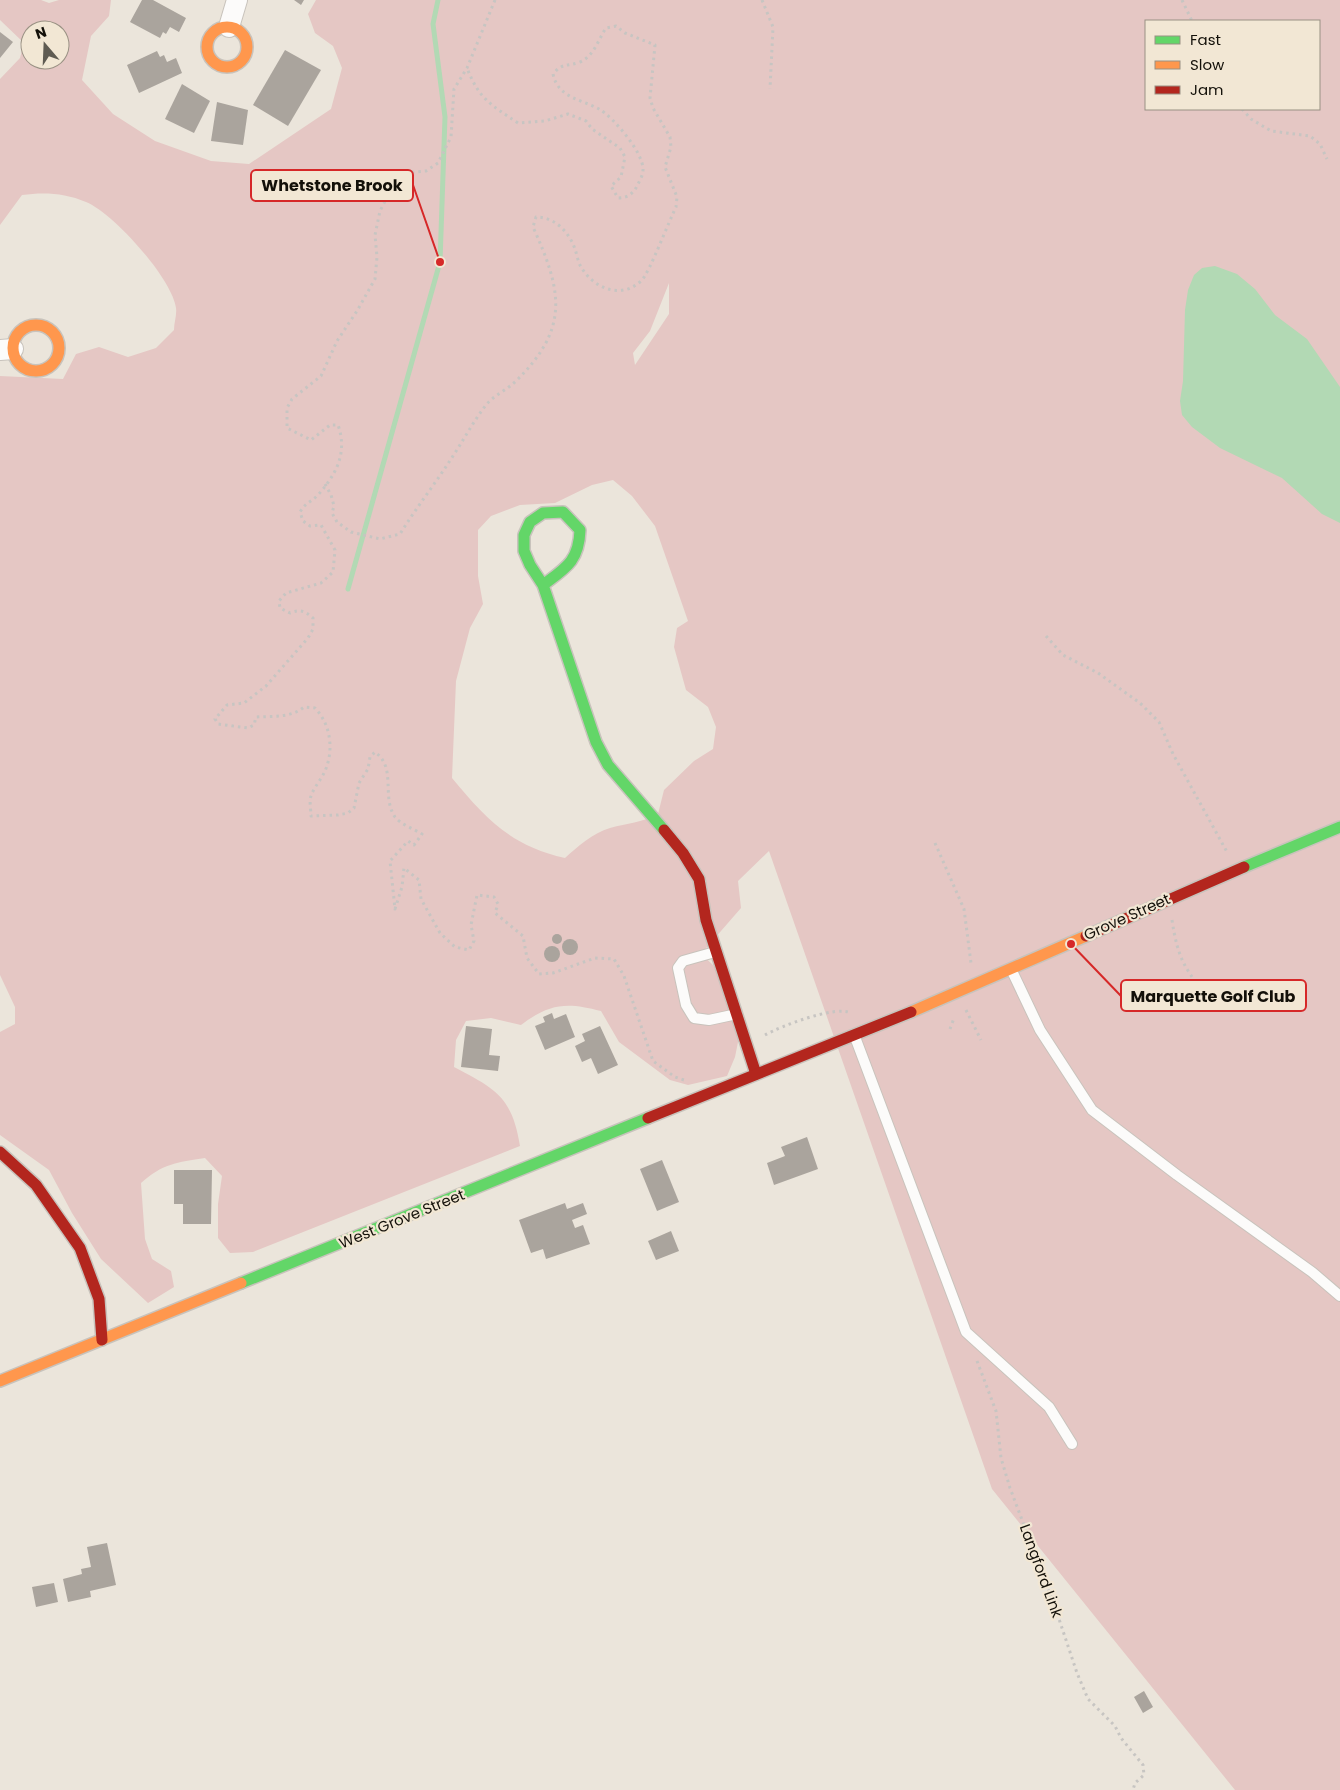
<svg xmlns="http://www.w3.org/2000/svg" width="1340" height="1790" font-family="Poppins,sans-serif">
<style>
.green{fill:#e5c7c4;fill-rule:evenodd}
.water{fill:#b2d9b4}
.lines{fill:none;stroke-linecap:round;stroke-linejoin:round}
.stream{stroke:#b2d9b4;stroke-width:5}
.building{fill:#aaa49d}
.lane-casing{stroke:#c8c3bc;stroke-width:12}
.street-casing{stroke:#c8c3bc;stroke-width:22}
.fast-casing{stroke:#c8c3bc;stroke-width:14}
.slow-casing{stroke:#c8c3bc;stroke-width:14}
.jam-casing{stroke:#c8c3bc;stroke-width:14}
.path{stroke:#c7c5c2;stroke-width:3;stroke-dasharray:2.5 4;stroke-linecap:butt}
.lane{stroke:#fcfbfa;stroke-width:10}
.street{stroke:#fcfbfa;stroke-width:20}
.fast{stroke:#63d668;stroke-width:11}
.slow{stroke:#ff974d;stroke-width:11}
.jam{stroke:#b3261e;stroke-width:11}
.labels{text-anchor:middle;stroke-width:4.5;stroke-linejoin:round;paint-order:stroke}
.street-label{font-size:15px;fill:#131009;stroke:#f2e7d4}
.leader{fill:none;stroke:#d62828;stroke-width:2}
.callout-dot{fill:#d62828;stroke:#f2e7d4;stroke-width:2}
.callout{fill:#f2e7d4;stroke:#d62828;stroke-width:2}
.callout-label{font-size:16px;text-anchor:middle;font-weight:bold;fill:#131009}
</style>
<rect width="100%" height="100%" fill="#ebe5db"/>
<path class="green" d="M0,0h41l8,3 10,-3h52l-2,16 -18,20 -9,44 31,34 42,27 56,20 38,3 82,-55 11,-41 -9,-22 -18,-13 -7,-19 8,-14h1024v1790h-105l-243,-301 -223,-638 -31,30 3,27 -40,46 12,11 29,57 -7,35 -8,19 -39,9 -18,-5 -51,-38 -18,-31c-34,-9 -51,-8 -80,14l-30,-7 -25,3 -10,19 -2,27c42,22 58,30 66,79l-267,106 -23,1 -12,-15v-34l4,-28 -17,-18c-28,4 -43,6 -64,25l4,56 7,20 19,12 3,16 -26,16 -47,-44 -29,-46 -23,-43 -49,-35v-103l15,-8v-17l-15,-32v-599l63,3 13,-25 23,-7 29,10 28,-9 18,-18c0,-7 3,-15 2,-22 -4,-30 -63,-95 -90,-106 -21,-9 -42,-10 -64,-7l-22,30v-146l20,-21 4,-15 -24,-23zM1146,21h173v88h-173zM30,30h30v30h-30zM669,283v31l-34,51 -2,-12 17,-22zM613,480l19,16 23,30 33,95 -11,7 -3,19 12,43 22,17 8,20 -3,22 -19,12 -30,29 -6,24c-17,9 -30,9 -48,14 -17,5 -33,19 -45,30 -54,-12 -79,-39 -113,-80l4,-97 14,-53 13,-24 -5,-28v-46l13,-14 29,-11 35,-2 37,-18z"/>
<path class="water" d="M1215,266l22,8 18,15 20,26 32,24 33,48v136l-18,-9 -40,-36 -62,-30 -28,-21 -10,-12 -2,-14 3,-20 2,-71 3,-20 6,-15 8,-7z"/>
<g class="lines">
<path class="stream" d="M348,589l92,-327 5,-145 -12,-93 5,-24"/>
</g>
<g class="building">
<path d="M142,0h11l33,18 -7,14 -9,-5 -4,7 -3,-2 -3,6 -30,-16z"/>
<path d="M294,0h10l-3,5z"/>
<path d="M0,32l13,10 -13,16z"/>
<path d="M285,50l36,20 -33,56 -35,-21z"/>
<path d="M157,51l3,6 4,-2 3,7 9,-4 6,15 -43,20 -12,-28z"/>
<path d="M182,84l28,17 -16,32 -29,-14z"/>
<path d="M217,102l31,8 -5,35 -32,-4z"/>
<circle cx="557" cy="939" r="5"/>
<circle cx="570" cy="947" r="8"/>
<circle cx="552" cy="954" r="8"/>
<path d="M552,1013l2,6 12,-5 9,23 -30,13 -10,-24 10,-4 -2,-5z"/>
<path d="M466,1026l26,3 -3,26 11,1 -2,15 -37,-4z"/>
<path d="M600,1026l18,39 -20,9 -7,-16 -9,4 -7,-16 10,-5 -3,-7z"/>
<path d="M807,1137l11,32 -44,16 -7,-22 18,-7 -4,-9z"/>
<path d="M662,1160l17,42 -22,9 -17,-42z"/>
<path d="M174,1170h38l-1,54h-28v-20h-9z"/>
<path d="M565,1203l2,6 16,-6 4,11 -15,6 3,8 8,-3 7,19 -44,15 -3,-10 -12,4 -12,-33z"/>
<path d="M671,1231l8,20 -23,9 -8,-19z"/>
<path d="M107,1543l9,42 -26,6 1,6 -23,5 -5,-23 19,-5 -1,-5 10,-2 -4,-20z"/>
<path d="M54,1583l4,19 -22,5 -4,-20z"/>
<path d="M1144,1691l9,16 -10,6 -9,-16z"/>
</g>
<g class="lines">
<defs>
<g id="lane">
<path d="M715,952l-32,9 -5,7 8,37 8,13 15,2 28,-6"/>
<path d="M1011,969l29,61 52,80 85,65 135,97 28,24"/>
<path d="M855,1037l111,295 83,75 23,37"/>
</g>
<g id="street">
<path d="M229,27l8,-27"/>
<path d="M0,350l13,-1"/>
</g>
<g id="fast">
<path d="M543,585c23,-17 36,-24 37,-55l-17,-18 -20,1 -13,9 -6,13v16l6,14 13,20 53,157 12,23 56,65"/>
<path d="M1244,867l96,-40"/>
<path d="M241,1283l407,-165"/>
</g>
<g id="slow">
<circle cx="227" cy="47" r="20"/>
<circle cx="36" cy="348" r="23"/>
<path d="M911,1012l175,-76"/>
<path d="M0,1381l241,-98"/>
</g>
<g id="jam">
<path d="M664,830l19,23 16,26 7,41 50,154"/>
<path d="M1086,936l158,-69"/>
<path d="M648,1118l263,-106"/>
<path d="M0,1152l36,33 44,63 19,51 3,41"/>
</g>
</defs>
<use href="#lane" class="lane-casing"/>
<use href="#street" class="street-casing"/>
<use href="#fast" class="fast-casing"/>
<use href="#slow" class="slow-casing"/>
<use href="#jam" class="jam-casing"/>
<g class="path">
<path d="M495,0l-28,68 -13,21 -3,48 -13,26 -12,8 -23,2 -6,5 -17,33 -5,24 2,22 -2,22 -18,32 -20,30 -16,35 -29,23 -5,9v20l24,12 19,-15h8c10,28 -2,50 -21,71 -6,6 -12,7 -17,16l3,9 7,5 11,-1 14,25 -2,22 -12,11 -35,10 -7,8 1,7 10,5c10,-4 15,-2 23,5v11l-5,9 -42,48 -22,17 -17,2 -12,14 3,5 30,4 6,-3 2,-8c17,-1 35,1 48,-10l11,1c16,17 19,42 10,63 -4,9 -11,16 -14,25 -2,5 0,14 0,20l27,-1 10,-2 6,-5 5,-25 9,-14 2,-12 5,-5c22,16 6,44 20,65 5,7 19,12 27,17l-8,11 -6,-4 -18,20 5,48 7,-22 2,-19 15,12 2,19 19,34 15,14 14,3 5,-9 -3,-16 6,-30 17,2 4,7 -3,9 28,23 4,22 12,16 14,-1 42,-15 19,1 10,17 29,85 22,16 9,3"/>
<path d="M762,0l11,27 -3,62"/>
<path d="M1182,0l10,21"/>
<path d="M1242,109l9,10 20,12 39,5 10,8 7,15"/>
<path d="M325,484l6,11 3,11 -2,7 5,9 14,10 29,7 20,-5c16,-26 35,-50 51,-75 12,-18 22,-37 35,-54 8,-10 21,-15 30,-24 54,-53 46,-90 17,-154l3,-10c19,0 33,15 39,32 2,6 3,13 6,18 13,22 41,33 61,13 8,-9 27,-59 34,-73l1,-10 -12,-30 6,-20 -1,-10 -17,-29 -3,-10 5,-53 -30,-12 -9,-7 -10,2c-8,12 -12,28 -26,34 -13,5 -17,0 -27,12 5,24 28,25 46,35 14,8 45,44 44,61 0,5 -3,10 -5,14 -4,9 -10,14 -20,14l-7,-12 10,-9 4,-20 -5,-9 -28,-19 -6,-8 -18,-7 -23,7 -27,2c-27,-18 -39,-24 -51,-55"/>
<path d="M1046,636l17,19 35,18 42,30 19,19 14,32 54,98"/>
<path d="M935,843l29,66 7,54"/>
<path d="M1172,920c6,40 14,53 42,82"/>
<path d="M966,1010l15,30"/>
<path d="M950,1029l4,-11"/>
<path d="M765,1035c16,-9 71,-30 86,-22"/>
<path d="M977,1361l19,50 5,47 9,30 46,122 21,63 11,26 27,27 6,12 22,27 1,10 -9,8 -2,7"/>
</g>
<use href="#lane" class="lane"/>
<use href="#street" class="street"/>
<use href="#fast" class="fast"/>
<use href="#slow" class="slow"/>
<use href="#jam" class="jam"/>
</g>
<g class="labels">
<g class="street-label">
<text transform="translate(1127 917) rotate(-24)" y="5">Grove Street</text>
<text transform="translate(402 1219) rotate(-22)" y="5">West Grove Street</text>
<text transform="translate(1041 1571) rotate(70)" y="5">Langford Link</text>
</g>
</g>
<path class="leader" d="M440 262L413 185M1071 944L1121 996"/>
<g class="callout-dot">
<circle cx="440" cy="262" r="5"/>
<circle cx="1071" cy="944" r="5"/>
</g>
<g class="callout">
<rect x="251" y="170" width="162" height="31" rx="5"/>
<rect x="1121" y="980" width="185" height="31" rx="5"/>
</g>
<g class="callout-label">
<text x="332" y="191">Whetstone Brook</text>
<text x="1213" y="1002">Marquette Golf Club</text>
</g>
<rect x="1145" y="20" width="175" height="90" fill="#f2e7d4" stroke="#999183"/>
<rect x="1155" y="36" width="25" height="8" fill="#63d668" stroke="#999183"/>
<text x="1190" y="45" font-size="15" fill="#131009">Fast</text>
<rect x="1155" y="61" width="25" height="8" fill="#ff974d" stroke="#999183"/>
<text x="1190" y="70" font-size="15" fill="#131009">Slow</text>
<rect x="1155" y="86" width="25" height="8" fill="#b3261e" stroke="#999183"/>
<text x="1190" y="95" font-size="15" fill="#131009">Jam</text>
<g transform="translate(45 45) rotate(341)"><circle r="24" fill="#f2e7d4" stroke="#999183"/>
<path d="M0-4L9 19L0 12L-9 19Z" fill="#5f5b52"/>
<text y="-8" font-size="14" font-weight="bold" text-anchor="middle" fill="#131009">N</text>
</g>
</svg>
